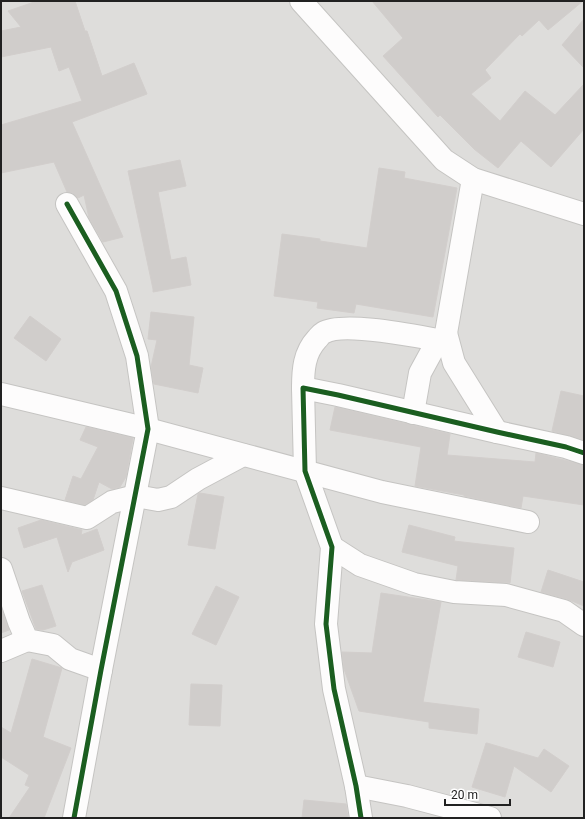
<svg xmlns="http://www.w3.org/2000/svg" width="585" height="819" font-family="Roboto,sans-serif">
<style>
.residential{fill:#dedddb}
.building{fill:#d0cdcb;stroke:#d2cecc}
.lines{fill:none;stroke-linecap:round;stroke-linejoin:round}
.street-casing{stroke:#c5c4c2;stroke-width:24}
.street{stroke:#fdfcfc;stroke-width:22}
.cycleway-casing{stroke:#fff;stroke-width:8}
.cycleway{stroke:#1b5e20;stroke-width:5}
</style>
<rect width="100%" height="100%" fill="#efedea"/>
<rect class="residential" x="1" y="1" width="583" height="817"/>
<g class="building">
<path d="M37,1h38l10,30h2l15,45 32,-13 13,31 -75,28 51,115 -20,5 -14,-24 -5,-23 -6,3 -5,-5 -6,-1 -13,-30 -53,11v-48l81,-24 -13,-34 -10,4 -8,-24 -50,10v-26l20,-4 -13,-16z"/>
<path d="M372,1h211l-35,29 -9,-10 -17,16 -2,-2 -35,36 6,8 -20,16 29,27 25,-30 30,24 29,-31v45l-33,38 -30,-26 -23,27 -24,-19 -34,-34 -2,2 -55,-61 20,-18z"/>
<path d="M584,19v49l-22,-23z"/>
<path d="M180,160l6,26 -28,6 13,68 15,-3 5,28 -38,7v-3l-25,-118z"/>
<path d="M379,168l26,4 -1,6 53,10 -24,129 -77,-13 -2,9 -37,-5 1,-6 -44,-6 8,-62 38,5v2l47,7z"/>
<path d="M151,312l43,5 -5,48 14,3 -5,25 -44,-9 -3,-17 6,-27 -9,-1z"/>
<path d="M30,316l31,23 -15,22 -32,-23z"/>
<path d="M561,391l23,5v44l-32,-9z"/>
<path d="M335,407l115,27 -3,21 88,7 1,-9 48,12v40l-61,-9 -2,12 -57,-12v-1l-49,-9 6,-39 -91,-17z"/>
<path d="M86,427l47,11 -7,39 -6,10 -8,2 -13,-7 -6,18 -8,5 -20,-5 8,-24 8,3 17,-32 -18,-7z"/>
<path d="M200,493l24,4 -9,52 -27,-4 10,-51z"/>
<path d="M41,520l41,10 -1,5 16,-6 7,21 -32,12 -4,10 -11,-35 -33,11 -6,-20z"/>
<path d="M409,525l46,12 -1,4 60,7 -4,35 -54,-3 2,-14 -56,-14z"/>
<path d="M548,570l36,12v24l-17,-7 -26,-7z"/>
<path d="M42,585l14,41 -13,4 -7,-1 -14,-38z"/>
<path d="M216,586l23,11 -23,48 -24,-11z"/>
<path d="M381,593l60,9 -18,100 56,7 -2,25 -48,-6v-6l-70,-11 -15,-42 -2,-17 30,1z"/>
<path d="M1,608l8,22 -8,3z"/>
<path d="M526,632l34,10 -7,25 -35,-10z"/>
<path d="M32,659l30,9 -19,69 28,11 -27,70h-35l21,-31 -5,-2 4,-10 -28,-18v-30l10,6z"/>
<path d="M191,684l31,1 -2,41 -31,-1z"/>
<path d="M487,743l51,15 6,-9 25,17 -18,26 -37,-26 -9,31 -33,-10 14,-44z"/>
<path d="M304,800l42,4 2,14h-46z"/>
</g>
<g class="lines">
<defs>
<g id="street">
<path d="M301,1l143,159 29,19 111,35"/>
<path d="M67,204l49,87 21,65 11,73 -47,241 -27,148"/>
<path d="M446,333l8,30 43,69"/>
<path d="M303,388c0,-18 1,-35 14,-49 2,-2 4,-5 6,-6 19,-12 92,3 115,7"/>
<path d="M1,394l139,33"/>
<path d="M413,413l7,-40 18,-33 5,-3 3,-4 27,-154"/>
<path d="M148,429l234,63 146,30"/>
<path d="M1,498l86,20 25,-16 24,-6 22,4 13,-3 27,-18 45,-24"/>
<path d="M332,547l28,18 54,19 40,8 52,3 58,16 20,14"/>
<path d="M1,569l18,53 8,18 26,5 17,14 31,11"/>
<path d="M1,651l26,-11"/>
<path d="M356,786l51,10 83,22"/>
<path d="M361,818l-5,-32 -22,-97 -8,-65 6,-77 -27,-76 -2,-83 35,7 159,37 69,15 18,6"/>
</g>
</defs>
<use href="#street" class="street-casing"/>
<use href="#street" class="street"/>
<defs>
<g id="cycleway">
<path d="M67,204l49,87 21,65 11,73 -47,241 -27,148"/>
<path d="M361,818l-5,-32 -22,-97 -8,-65 6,-77 -27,-76 -2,-83 35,7 159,37 69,15 18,6"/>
</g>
</defs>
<use href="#cycleway" class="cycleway-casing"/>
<use href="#cycleway" class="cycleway"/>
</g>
<rect width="585" height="819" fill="none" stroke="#212121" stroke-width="4"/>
<path d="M445 799v6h65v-6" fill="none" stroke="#212121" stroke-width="2"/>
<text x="451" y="799" font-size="12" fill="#212121" stroke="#ffffff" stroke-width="3" paint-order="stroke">20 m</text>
</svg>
